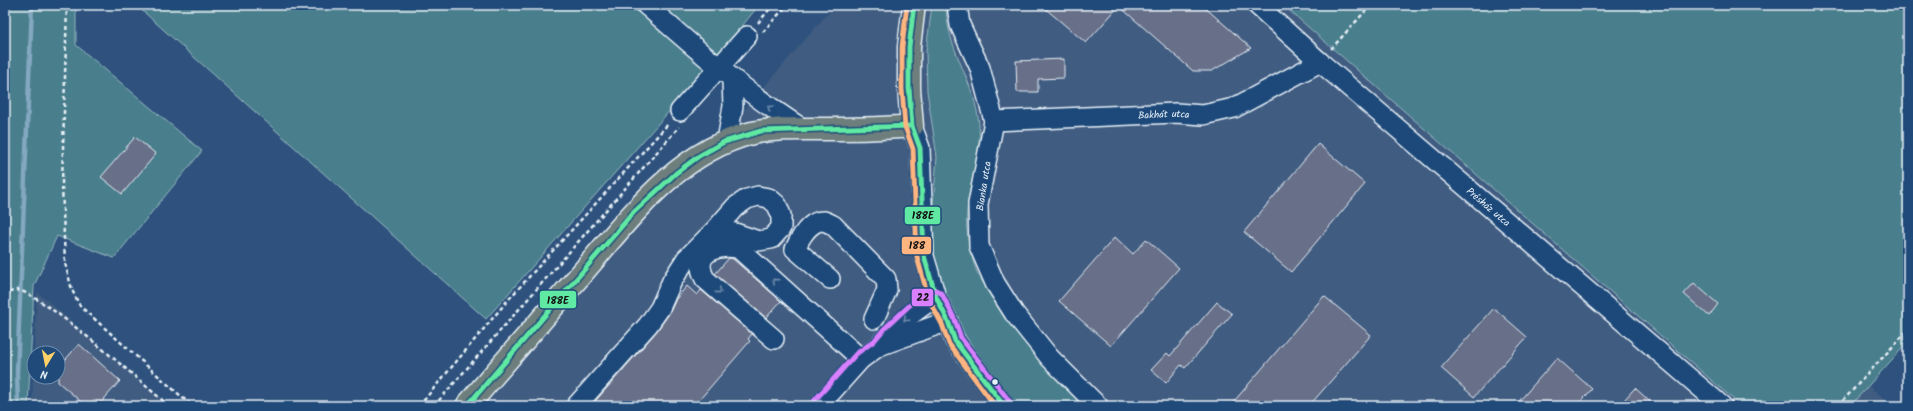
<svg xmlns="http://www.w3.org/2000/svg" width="1913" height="411" font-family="Kalam,sans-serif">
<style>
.built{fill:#3f5b81}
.green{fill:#497e8c;stroke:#98b8c2}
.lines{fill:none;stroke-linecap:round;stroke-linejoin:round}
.stream{stroke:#83a8c0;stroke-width:4.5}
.building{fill:#687089;stroke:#e8f1f8}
.minor-casing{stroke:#e8f1f8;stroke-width:22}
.major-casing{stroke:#e8f1f8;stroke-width:25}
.path{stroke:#e8f1f8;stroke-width:2.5;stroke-dasharray:4 3;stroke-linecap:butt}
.minor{stroke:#1f4a7a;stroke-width:19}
.major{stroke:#6d7e7c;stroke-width:22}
.bus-1-casing{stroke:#1f4a7a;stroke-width:8}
.bus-2-casing{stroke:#1f4a7a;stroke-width:8}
.bus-3-casing{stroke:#1f4a7a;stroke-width:8}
.bus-1{stroke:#60e9a3;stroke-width:5}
.bus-2{stroke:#ffb580;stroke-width:5}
.bus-3{stroke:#d880ff;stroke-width:5}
.oneway{stroke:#6f8dac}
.bus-dot{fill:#e8f1f8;stroke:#1f4a7a;stroke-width:1.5}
.labels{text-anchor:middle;stroke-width:3.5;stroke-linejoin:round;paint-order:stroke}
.street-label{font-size:10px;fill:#e8f1f8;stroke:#1f4a7a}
.line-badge{stroke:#1f4a7a;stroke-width:1.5}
.pale-badge-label{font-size:11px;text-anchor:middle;font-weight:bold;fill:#111}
</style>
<rect width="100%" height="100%" fill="#2e527d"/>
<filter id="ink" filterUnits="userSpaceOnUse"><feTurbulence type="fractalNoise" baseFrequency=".025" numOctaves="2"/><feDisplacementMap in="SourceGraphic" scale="8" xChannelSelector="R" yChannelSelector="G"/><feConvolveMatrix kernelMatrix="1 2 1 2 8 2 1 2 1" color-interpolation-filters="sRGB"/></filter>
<g filter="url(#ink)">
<g class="built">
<path d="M835,5h448l458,401h-1292l223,-213z"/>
<path d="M37,292l133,114h-138l2,-52v23h24v-24h-24z"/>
<path d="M1869,386l23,20h-42z"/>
</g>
<g class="green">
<path d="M5,5h71v40l126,106 -88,107 -57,-22 -23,50 -6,120h-23z"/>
<path d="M136,5h623l-42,52 -231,262z"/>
<path d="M932,5h14c0,42 26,72 32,112 6,33 -9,63 -11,95 -2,20 3,42 10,60 6,12 15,24 23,35 24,36 52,70 84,99h-67l-22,-25 -43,-66 -20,-53v-45l5,-60 -10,-66 -1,-39z"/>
<path d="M1283,5h625v337l-58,64h-109z"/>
</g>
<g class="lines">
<path class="stream" d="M18,406l-1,-33 15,-368"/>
</g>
<g class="building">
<path d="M1041,5h161l49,43 -39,23h-19l-74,-65 -33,37z"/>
<path d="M1064,59v19l-26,1v13h-21l-1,-31z"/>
<path d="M135,137l21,17 -34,40 -21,-17z"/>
<path d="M1318,144l47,40 -74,88 -47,-40z"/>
<path d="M1115,237l18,17 13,-15 33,29 -68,78 -52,-45z"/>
<path d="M729,258l4,1 48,42 -15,17 -51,-44z"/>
<path d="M1694,283l24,21 -9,12 -25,-22z"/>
<path d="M687,286l10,9 4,-5 51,44 -4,5 2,2 -56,65h-103l65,-74 13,-18 7,-15z"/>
<path d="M1324,296l47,39 -62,71h-79z"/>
<path d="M1217,302l15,12 -47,54 -4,-3 -15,18 -15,-13 16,-17 3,3z"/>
<path d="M1494,308l33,29 -53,60 -33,-29z"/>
<path d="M79,344l41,37 -22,25h-12l-28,-24v-14z"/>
<path d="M1557,358l35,31 -15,17h-62z"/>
<path d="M1635,388l20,18h-25l-6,-6z"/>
</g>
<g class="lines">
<defs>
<g id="minor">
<path d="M646,5c50,44 100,88 157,124"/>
<path d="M957,5l3,20 20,43 14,53 -16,83 1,42 16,37 19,30 36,45 48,48"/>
<path id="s1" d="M1257,5l63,57 402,344"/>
<path d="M680,111l67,-75"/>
<path id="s2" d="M994,121l182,-8 27,2 31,-7 86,-46"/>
<path d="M912,126l8,22 4,108 12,41 12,24 7,20 49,65"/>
<path d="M727,141l6,-35 -1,-26"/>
<path d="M830,279l-35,-30c5,-11 15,-29 29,-28 3,1 7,3 9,4l53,54 1,11 -13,29"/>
<path d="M774,339l-69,-60c-14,-26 11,-34 33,-31l123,111"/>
<path d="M882,342c15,-18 34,-32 54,-45"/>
<path d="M576,406l72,-81 12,-17 12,-27 14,-22 29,-29 20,-23 12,-8 11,-3 11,2 8,7 4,10v13l-10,11 -13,2 -23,-8 -20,-3"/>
<path d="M819,406l42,-47 18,-13 69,-25"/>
</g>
<path id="major" d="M467,406c36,-42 73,-84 109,-126 50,-57 99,-128 176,-147 24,-5 48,-4 72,-4 30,0 59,0 88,-3l-3,-38v-41l5,-42"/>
</defs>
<use href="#minor" class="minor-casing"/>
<use href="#major" class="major-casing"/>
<g class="path">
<path d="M67,5l-5,179 3,79 7,27 8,16 112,100"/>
<path d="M758,23l15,-18"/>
<path d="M763,32l24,-27"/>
<path d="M1331,49l40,-44"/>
<path d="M5,306c1,-7 2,-15 11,-16 21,-1 131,97 153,116"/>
<path d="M5,388v18"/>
<path d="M419,406l89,-106 161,-177"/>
<path d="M434,406l245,-279"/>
<path d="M1838,406l70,-76"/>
</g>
<use href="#minor" class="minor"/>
<use href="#major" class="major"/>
<defs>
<g id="bus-1">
<path d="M914,5l-5,42v41l3,38 8,22 4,108 12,41 12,24 7,20 49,65"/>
<path d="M467,406l166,-193 43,-40 23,-17 25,-14 37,-11 151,-5"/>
</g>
<path id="bus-2" d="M907,5l-5,42v42l3,38 8,22 4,108 12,43 13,24 7,20 46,62"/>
<path id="bus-3" d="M814,401l42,-47 18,-13 10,-12 27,-25 25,-14 6,4 12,24 7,20 49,64"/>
</defs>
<use href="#bus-1" class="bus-1-casing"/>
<use href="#bus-2" class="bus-2-casing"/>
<use href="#bus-3" class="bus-3-casing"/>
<use href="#bus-1" class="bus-1"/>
<use href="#bus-2" class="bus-2"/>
<use href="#bus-3" class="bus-3"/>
</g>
<defs><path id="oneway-chevron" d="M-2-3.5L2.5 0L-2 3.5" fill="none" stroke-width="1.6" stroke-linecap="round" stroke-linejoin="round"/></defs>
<g class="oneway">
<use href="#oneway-chevron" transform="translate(770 108) rotate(-145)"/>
<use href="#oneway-chevron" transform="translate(775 281) rotate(-138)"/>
<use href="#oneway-chevron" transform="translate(719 291) rotate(41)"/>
<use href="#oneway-chevron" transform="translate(906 319) rotate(138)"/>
</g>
</g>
<circle class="bus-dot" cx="995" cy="382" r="3.5"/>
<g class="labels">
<g class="street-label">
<text dy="4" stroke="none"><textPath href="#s2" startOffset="170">Bakhát utca</textPath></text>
<text transform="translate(983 186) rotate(-81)" y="4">Bianka utca</text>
<text dy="4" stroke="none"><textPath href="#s1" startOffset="307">Présház utca</textPath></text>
</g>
</g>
<g class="line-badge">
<rect x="904" y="206" width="37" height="19" rx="4" fill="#60e9a3"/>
<rect x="901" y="236" width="31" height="19" rx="4" fill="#ffb580"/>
<rect x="911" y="288" width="23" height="19" rx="4" fill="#d880ff"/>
<rect x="539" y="290" width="38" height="19" rx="4" fill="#60e9a3"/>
</g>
<g class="pale-badge-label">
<text x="923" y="219">188E</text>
<text x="917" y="249">188</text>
<text x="923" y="301">22</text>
<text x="558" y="304">188E</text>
</g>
<rect width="1913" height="411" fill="none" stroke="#1f4a7a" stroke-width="20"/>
<rect x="10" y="10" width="1893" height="391" fill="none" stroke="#e8f1f8" stroke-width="1.5" filter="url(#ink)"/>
<g transform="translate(46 365) rotate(190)"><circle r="19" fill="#1f4a7a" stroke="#6f8dac"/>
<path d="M0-3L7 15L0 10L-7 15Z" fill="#ffd166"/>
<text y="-6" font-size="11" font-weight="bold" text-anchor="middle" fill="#e8f1f8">N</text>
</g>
</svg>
